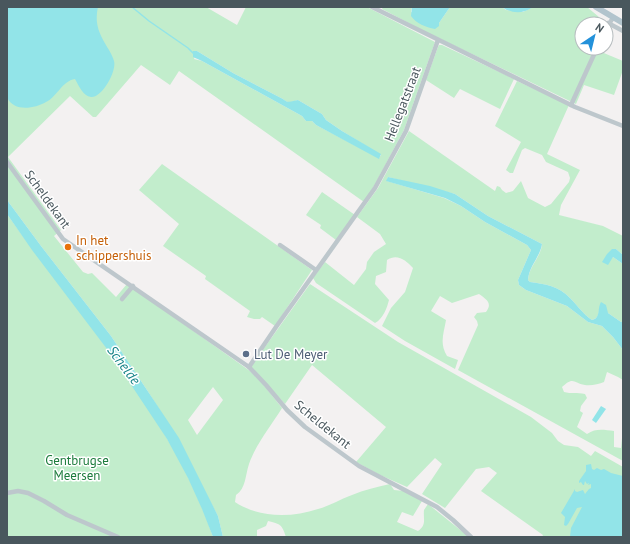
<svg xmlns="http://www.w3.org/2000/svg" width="630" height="544" font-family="'PT Sans',sans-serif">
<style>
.green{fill:#c2edcc;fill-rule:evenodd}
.water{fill:#92e4e8}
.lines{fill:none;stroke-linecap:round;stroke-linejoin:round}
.stream{stroke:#92e4e8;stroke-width:1.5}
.minor{stroke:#bdc7cc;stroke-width:4.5}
.major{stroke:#b2c4cd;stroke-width:6}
.food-dot{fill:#e8710a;stroke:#fff;stroke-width:1.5}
.service-dot{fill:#5c6f8a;stroke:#fff;stroke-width:1.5}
.labels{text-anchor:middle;stroke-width:3;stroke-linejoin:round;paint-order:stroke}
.street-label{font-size:13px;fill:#49575d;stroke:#fff}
.food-label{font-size:13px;fill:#c56008;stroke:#fff;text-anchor:start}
.service-label{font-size:13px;fill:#4e5e75;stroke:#fff;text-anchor:start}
.park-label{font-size:13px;fill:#1d7c3d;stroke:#fff}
.water-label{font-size:14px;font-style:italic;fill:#138287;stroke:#fff}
</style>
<rect width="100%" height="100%" fill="#f3f1f1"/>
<g class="green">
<path d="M7,7h199l31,18 9,-18h121l68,35 -31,88 -30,56 -10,16 -185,-131 -9,14 -29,-20 -45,52h-3l-23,-21 -62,61 53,73 -7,6 29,36 5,2 4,-1 24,24 11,-13 123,87 12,12 20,25c-11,18 -26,36 -33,56 -4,12 -3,24 -13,31l-1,7c24,16 56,16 83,7 12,-3 22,-10 34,-14 12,-5 25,-8 38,-11l4,6 10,1 18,10 -9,15 -11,-4 -5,10 21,9c9,-6 5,-12 6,-21l4,-6 41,33h-183c-4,-13 -6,-13 -18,-16l-2,5 -9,4v6l-2,1h-32l-5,-21 -57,-104 -14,-22 -36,-54 -70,-90 -34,-46zM197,51l36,22 50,26c5,5 9,3 15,1l24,14 4,6 16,11 39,24 -2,3 -63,-33 -4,-4h-6l-4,-5 -100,-55 -8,-2zM213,387l10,13 -26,35 -9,-15z"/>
<path d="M383,7h29l-1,5 28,11 11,-16h52l4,3 17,2 10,-5h54l18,15 -1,2h-22v24h18l-1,3 24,10v9l-9,25 -30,-10 -8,19 -152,-73 -42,-22z"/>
<path d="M439,45h3l72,34 -14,30 -40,-20 -6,9 -28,-18 12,-33z"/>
<path d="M517,81l52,24 -22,49 33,16 -19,35 -2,10 44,11 20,10v19l-7,-6 -6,10 3,-2 10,7v58h-2l-13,-9 -9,-4c0,5 -1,9 -7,11 -9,-6 -14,-14 -22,-22 -11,-12 -25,-14 -40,-16l-2,-2c1,-14 13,-23 14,-36l-54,-28 -33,-22 -67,-17 -1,4 57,17 17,8 24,16 42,23 4,5 -13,30 1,5 7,5 41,16 21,16 14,4 11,11 10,13v30l-5,-3 -11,-5 -3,10c-5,2 -13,4 -19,3 -12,-2 -11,-9 -23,2l2,5c7,2 13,0 21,2l2,4 -6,8 -1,5 3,2 -6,14 10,7c9,-6 17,-4 27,-3v16l7,1 2,-20v33l-165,-91 20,-45 -1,-4 -3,-4 3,-4 9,-1c7,-9 0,-13 -7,-18l-27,9 -12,-7 -9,15 15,9c-2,13 -7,23 1,36l11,4 -3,9 -50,-28 -23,-15 9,-18 14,-16 8,-24c-7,-8 -16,-15 -26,-8l-1,12 -10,4 -1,8 14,16c-2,8 -6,19 -14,23l-59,-40 -3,-5 12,-16 29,23 12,-16 1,-7 7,-10 12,-8 -6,-10 -23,-17 21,-29 31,-57 86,60 2,-5 3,1 2,3 4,3 7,-2 8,-10 7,17 17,9 6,-3 18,-22 1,-4 -2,-6 -22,-10 -4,-7 -17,-7 -3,2 -9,23h-3l-4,-3 15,-28 -26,-16z"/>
<path d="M162,164l150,106 -37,56 -13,-9 -2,2h-6l-7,-2 3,-6 -45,-32 1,-3 -43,-30 16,-22 -40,-34z"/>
<path d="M322,192l33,23 -19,25 -16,-12 1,-3 -15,-10z"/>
<path d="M7,214c71,101 167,205 206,323h-206z"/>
<path d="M310,284l88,58 133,75 21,16 6,8 6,4 14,2 13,9 4,-5 28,16v70h-81l1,-2 -62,-44 16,-18 -8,-6 -13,2 -31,39 -23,-14 20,-30 -7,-6 -28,29 -27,-12 -24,-13 30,-35 -74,-62 -27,39 -33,-36v-3z"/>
</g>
<g class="water">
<path d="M7,7h91c-4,18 2,28 11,43 2,4 4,7 5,11 3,10 -12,37 -23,36 -8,-1 -12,-11 -16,-18 -13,2 -18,18 -29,23 -12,7 -33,10 -39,-5z"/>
<path d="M412,7h38l-11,16v3l-4,3c-10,-2 -18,-5 -24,-13z"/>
<path d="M502,7h31c-10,7 -21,7 -31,0z"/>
<path d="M193,51h4l36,22 50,26c5,5 9,2 15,1l24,14 4,6 16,11 39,23 -2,5 -63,-34 -4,-4h-6l-4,-5 -100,-55 -9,-4z"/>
<path d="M388,177l42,9 25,8 33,22 54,28c-2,13 -13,22 -14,36l2,2c15,2 29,4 40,16 8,8 13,16 22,22 9,-2 5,-11 9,-18l5,3 2,8 13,9h2v28l-10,-13 -11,-11 -14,-4 -21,-16 -41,-16 -7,-5 -1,-5 13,-30 -4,-5 -42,-23 -24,-16 -16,-8 -59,-17z"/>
<path d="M7,200l34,46 70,90 68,102 39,78 5,21h-10l-11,-28 -14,-31 -21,-39 -57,-86 -78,-103 -25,-36z"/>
<path d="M612,249h4l7,6v9l-10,-7 -5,8 -6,-3 5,-8z"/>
<path d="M601,406l5,3 -10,14 -4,-3z"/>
<path d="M591,464l1,5 2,1 3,-2 4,2 3,-1 7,4 12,3v61h-53l1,-9 11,-21 -5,1 -9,16 -2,2 -2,-1 1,-8 -4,-4 14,-24v2l2,1 6,-2 2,4 4,-5 2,-1v-4l-3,1 1,-2 -2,1 -2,-3 -1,4h-1l-2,-3 -2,1v-2l7,-10v-6z"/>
</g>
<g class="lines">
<path class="stream" d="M132,7l17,14 39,27 6,6"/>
<g class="minor">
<path d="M372,7l199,98 26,-57"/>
<path d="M608,23l15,8"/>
<path d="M606,28l7,-10"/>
<path d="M571,105l4,2 48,19"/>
<path d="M7,162l56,77 186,128 17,18 21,25 18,17 54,39 78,41 16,13 18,17"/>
<path d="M280,245l36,25"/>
<path d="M122,299l11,-13"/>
<path d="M249,367l27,-40 99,-139 31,-57 32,-91"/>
<path d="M7,493l11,-2 10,2 16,8 23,14 51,22"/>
</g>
<path class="major" d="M596,7l27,16"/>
</g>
<circle class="food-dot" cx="68" cy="247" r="4"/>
<circle class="service-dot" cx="246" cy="354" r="4"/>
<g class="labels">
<g class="street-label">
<text transform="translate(402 104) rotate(-69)" y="5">Hellegatstraat</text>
<text transform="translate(48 199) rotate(54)" y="5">Scheldekant</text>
<text transform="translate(323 424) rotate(39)" y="5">Scheldekant</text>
</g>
<g class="food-label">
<text x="76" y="245">In het<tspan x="76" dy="15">schippershuis</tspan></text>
</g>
<g class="service-label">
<text x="254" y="359">Lut De Meyer</text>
</g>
<g class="park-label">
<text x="77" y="465">Gentbrugse<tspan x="77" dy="15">Meersen</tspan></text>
</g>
<g class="water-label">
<text transform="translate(124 365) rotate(53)" y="5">Schelde</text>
</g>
</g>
<rect width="630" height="544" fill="none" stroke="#49575d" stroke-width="16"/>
<g transform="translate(594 36) rotate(35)"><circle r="19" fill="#ffffff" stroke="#b6bcbe"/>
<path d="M0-3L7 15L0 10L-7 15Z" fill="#2391da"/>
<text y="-6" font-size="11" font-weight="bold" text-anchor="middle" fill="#49575d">N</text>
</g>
</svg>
